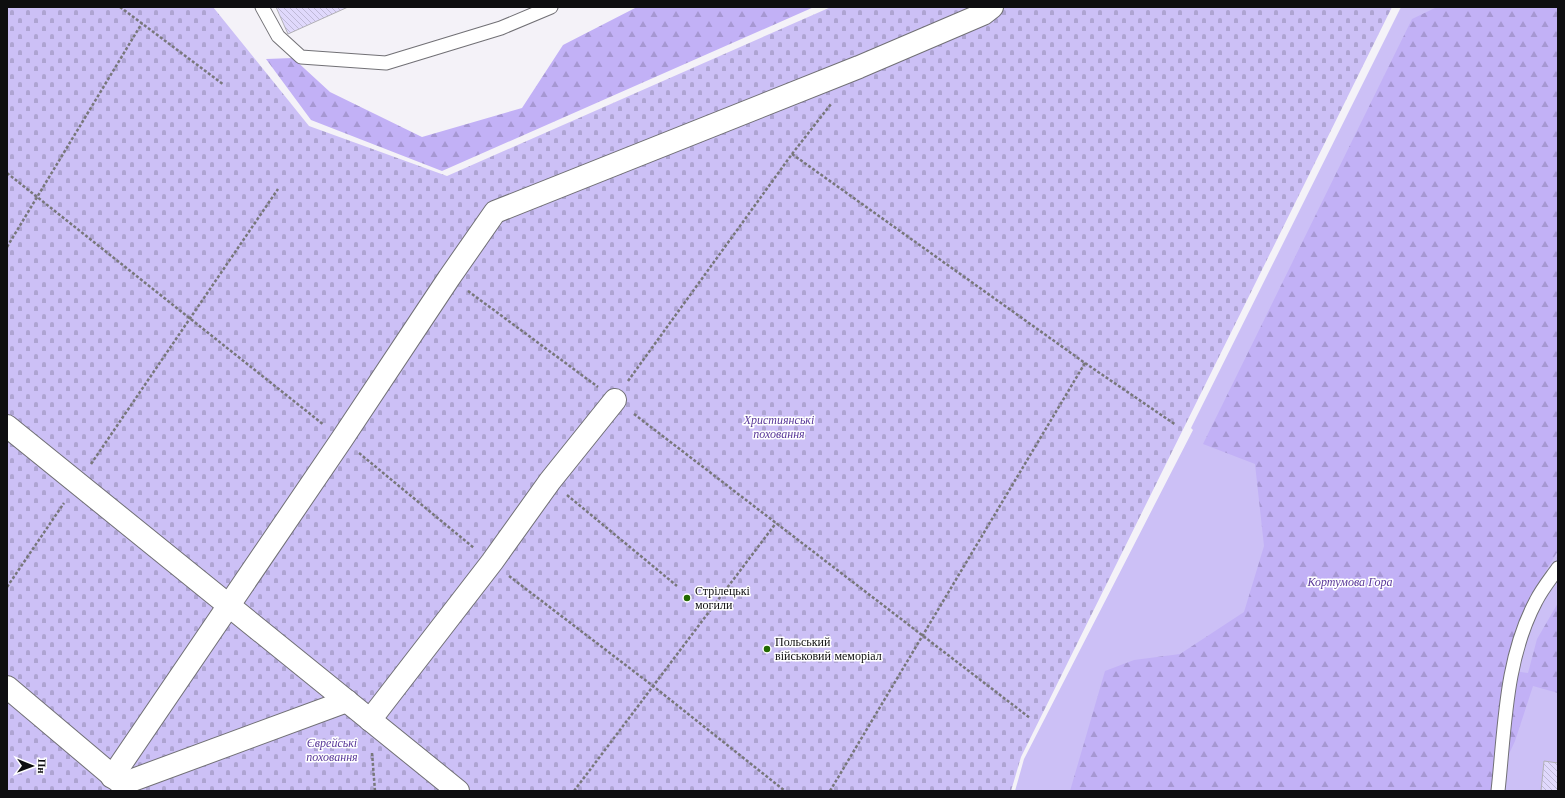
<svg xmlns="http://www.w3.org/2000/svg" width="1565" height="798" font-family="'Libre Baskerville',serif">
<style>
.green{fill:#ccc0f6}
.forest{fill:url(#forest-firs)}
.cemetery{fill:url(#cemetery-stones)}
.building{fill:url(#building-back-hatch);stroke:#b2b1b7}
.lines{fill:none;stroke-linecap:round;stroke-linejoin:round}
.lane-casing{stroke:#717075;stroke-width:15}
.street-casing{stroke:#717075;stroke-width:24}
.path{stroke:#78777b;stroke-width:2.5;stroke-dasharray:3 2;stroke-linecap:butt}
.lane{stroke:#fff;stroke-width:13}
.street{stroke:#fff;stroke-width:22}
.poi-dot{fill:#236901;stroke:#fff;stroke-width:1.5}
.labels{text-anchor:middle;stroke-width:3;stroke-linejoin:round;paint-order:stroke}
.park-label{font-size:12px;font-style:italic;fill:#593899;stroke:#fff}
.poi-label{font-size:12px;fill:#0e0e10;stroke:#fff;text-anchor:start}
</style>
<defs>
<pattern id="forest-firs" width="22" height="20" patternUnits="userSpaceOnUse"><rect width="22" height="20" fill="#c2b1f6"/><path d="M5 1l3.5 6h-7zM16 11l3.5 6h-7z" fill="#a697d2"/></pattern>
<pattern id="cemetery-stones" width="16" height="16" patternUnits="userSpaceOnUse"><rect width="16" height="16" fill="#ccc0f6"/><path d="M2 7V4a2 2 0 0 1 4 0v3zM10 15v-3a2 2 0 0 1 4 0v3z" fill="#aea4d2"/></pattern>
<pattern id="building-back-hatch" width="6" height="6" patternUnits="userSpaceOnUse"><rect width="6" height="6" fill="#e0d9fc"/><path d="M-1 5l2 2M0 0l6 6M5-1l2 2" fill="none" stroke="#bfb9d7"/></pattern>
</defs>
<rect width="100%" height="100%" fill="#f4f2f8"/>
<path class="green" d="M1401,7h157v784h-543l9,-32 169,-329 -2,-2z"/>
<g class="forest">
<path d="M637,7h177l-372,164 -131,-51 -45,-61 27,-1 37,34 92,45 100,-29 41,-63z"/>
<path d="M1437,7h121v544l-28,45 -15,34 -8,40 21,3 9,-34 21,-36v90l-25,-7 -18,55 -23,50h-422l35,-120 29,-11 46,-6 64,-42 20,-66 -9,-82 -52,-20 209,-425z"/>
</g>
<path class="cemetery" d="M7,7h206l96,119 138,50 384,-169h561l-371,750 -10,34h-1004z"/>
<g class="building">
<path d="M276,7h72l-60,27z"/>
<path d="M1544,761l14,2v28h-17z"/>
</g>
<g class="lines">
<defs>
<g id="lane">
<path d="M262,7l16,29 23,21 85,6 115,-35 50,-21"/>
<path d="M1498,791c7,-64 7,-132 38,-190 6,-12 15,-23 22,-33"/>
</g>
<g id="street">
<path d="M7,426l451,365"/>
<path d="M7,687l115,97 225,-83"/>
<path d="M370,720l122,-158 58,-81 65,-81"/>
<path d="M112,777l230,-338 107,-161 46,-66 364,-145 124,-53 9,-7"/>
</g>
</defs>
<use href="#lane" class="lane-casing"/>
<use href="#street" class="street-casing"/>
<g class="path">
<path d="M120,7l104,78"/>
<path d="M792,154l293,209 91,62"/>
<path d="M7,173l317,252"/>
<path d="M7,247l135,-224"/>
<path d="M468,291l130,96"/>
<path d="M628,381l164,-227 39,-50"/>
<path d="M634,414l396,304"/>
<path d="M359,453l115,95"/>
<path d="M91,464l187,-275"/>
<path d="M567,495l110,91"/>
<path d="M509,576l144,110 132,105"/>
<path d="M7,587l57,-84"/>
<path d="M372,753l3,38"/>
<path d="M574,791l202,-268"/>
<path d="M830,791l255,-428"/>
</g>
<use href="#lane" class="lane"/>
<use href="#street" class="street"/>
</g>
<g class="poi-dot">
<circle cx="687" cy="598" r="4"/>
<circle cx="767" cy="649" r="4"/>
</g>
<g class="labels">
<g class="park-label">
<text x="779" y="424">Християнські<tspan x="779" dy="14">поховання</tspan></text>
<text x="1350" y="586">Кортумова Гора</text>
<text x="332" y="747">Єврейські<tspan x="332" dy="14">поховання</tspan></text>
</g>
<g class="poi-label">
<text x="695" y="595">Стрілецькі<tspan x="695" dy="14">могили</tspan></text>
<text x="775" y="646">Польський<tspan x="775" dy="14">військовий меморіал</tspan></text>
</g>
</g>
<rect width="1565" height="798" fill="none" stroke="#0e0e10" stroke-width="16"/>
<g transform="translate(32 766) rotate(91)" stroke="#ffffff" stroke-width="3" paint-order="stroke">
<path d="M0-3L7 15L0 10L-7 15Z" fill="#0e0e10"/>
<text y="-6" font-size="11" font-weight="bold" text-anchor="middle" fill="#0e0e10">Пн</text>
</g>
</svg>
